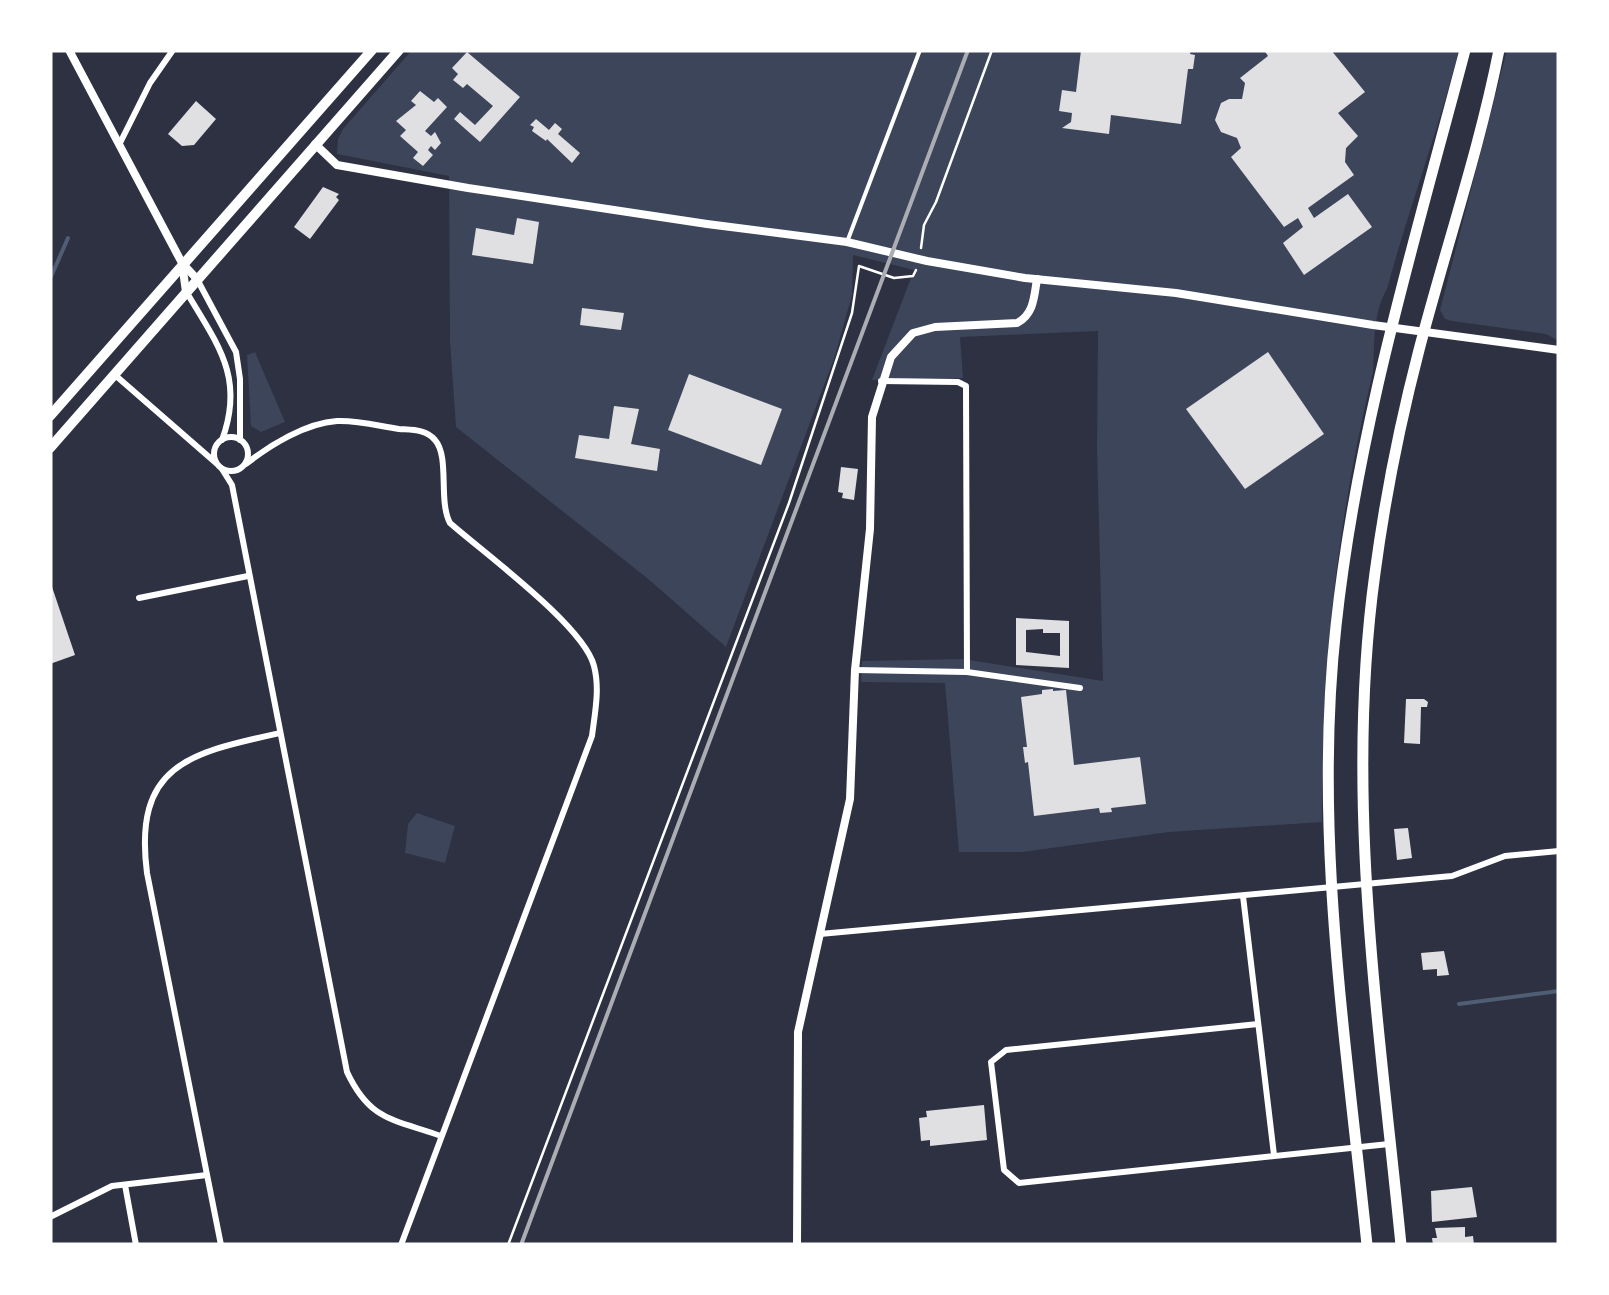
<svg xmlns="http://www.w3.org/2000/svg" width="1609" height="1295" font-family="Ubuntu,sans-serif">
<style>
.green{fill:#3c4559}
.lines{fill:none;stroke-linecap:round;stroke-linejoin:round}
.stream{stroke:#4f5d75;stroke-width:4}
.building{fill:#e0e0e3;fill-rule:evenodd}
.path{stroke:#fff;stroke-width:2.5}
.service{stroke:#fff;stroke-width:4}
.minor{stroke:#fff;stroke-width:6}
.tertiary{stroke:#fff;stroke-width:8}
.primary{stroke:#fff;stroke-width:10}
.trunk{stroke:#fff;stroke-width:11}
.rail{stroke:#abadb3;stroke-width:4}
</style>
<rect width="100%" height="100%" fill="#2d3142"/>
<g class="green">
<path d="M412,50h1047c-21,81 -50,158 -72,239 -15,25 -12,56 -14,83 -36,148 -52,297 -51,450l-153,10 -147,20h-63l-14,-169 -84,-1 1,-21 101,-2 140,22 -6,-233 1,-117 -138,6 3,41 -91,2 42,-110 -61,-15 -1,40 -17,61 -109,291 -79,-69 -191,-151 -6,-86 -1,-165 -112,-22 1,-15 5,-10z"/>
<path d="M1507,50h52v291l-13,-7 -94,-13 -7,-2 -5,-9z"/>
<path d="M255,352l30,70 -24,10 -10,-6 -4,-71z"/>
<path d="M417,813l38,13 -10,37 -40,-10 3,-29z"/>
</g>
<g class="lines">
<g class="stream">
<path d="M50,279l18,-41"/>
<path d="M50,352v18"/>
<path d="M1459,1004l100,-13"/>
</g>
</g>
<g class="building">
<path d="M1081,50h110l-1,4 5,1 -2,14h-5l-7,55 -70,-9 -2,19 -47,-6 9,-6 1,-9 -13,-2 3,-21 14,2z"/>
<path d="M1264,50h67l34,42 -27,21 20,23 -12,12 -1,14 9,13 -46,33 6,10 34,-24 24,33 -68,48 -21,-32 20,-16 -5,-9 -14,9 -53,-70 10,-9 -4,-10 -16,-6 -6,-12 6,-17 8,-4h13l3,-16 -5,-5 28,-22z"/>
<path d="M467,52l53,45 -40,45 -26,-23 6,-7 15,13 18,-19 -26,-22 -4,4 -10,-8 5,-6 -6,-6z"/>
<path d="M420,91l14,11 4,-4 9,9 -22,24 6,5 4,-4 6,11 -6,7 -4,-4 -3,4 5,5 -10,11 -10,-8 5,-6 -18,-16 6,-6 -10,-9 20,-16 -5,-4z"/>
<path d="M196,101l20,18 -22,26 -12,1 -14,-12z"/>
<path d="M536,119l13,11 6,-7 7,6 -4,5 22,19 -8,10 -25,-24 -1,2 -14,-10 2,-4 -4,-2z"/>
<path d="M323,187l16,7 -3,3 3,3 -29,39 -16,-12z"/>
<path d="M517,218l22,4 -6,42 -61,-9 4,-27 38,7z"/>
<path d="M582,308l42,5 -3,17 -41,-5z"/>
<path d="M1268,352l56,82 -79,55 -59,-80z"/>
<path d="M689,374l93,35 -21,56 -93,-35z"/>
<path d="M614,406l25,3 -8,35 29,5 -3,22 -82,-13 4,-23 30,4z"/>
<path d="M841,467l17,2 -4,31 -12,-2 1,-5 -5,-1z"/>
<path d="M50,581l25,74 -25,9z"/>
<path d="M1016,618l53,3v47l-53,-3zM1043,629v4h17v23l-34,-4v-22z"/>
<path d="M1053,689v2l13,-1 8,75 66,-8 6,47 -35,4 1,4 -12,1 -1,-5 -65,8 -6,-54 -3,1 -2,-16h4l-6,-50 21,-3v-4z"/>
<path d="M1406,699h18l4,3 -1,5h-6l-1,37 -16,-1z"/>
<path d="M1408,828l4,30 -15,2 -3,-31z"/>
<path d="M1444,951l5,24 -12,1v-7l-14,1 -2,-17z"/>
<path d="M984,1105l3,35 -57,6v-6l-9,1 -2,-23 8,-1 -1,-6z"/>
<path d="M1472,1187l5,30 -45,5 -1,-31z"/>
<path d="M1465,1227v10l8,-1 1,9h-41l-1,-7h5l-2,-10z"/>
</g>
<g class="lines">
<g class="path">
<path d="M921,248l3,-23 12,-23 56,-152"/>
<path d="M508,1245l281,-742 63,-190 7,-47 35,12 19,-2 3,-6"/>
</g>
<path class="service" d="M847,242l73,-192"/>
<g class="minor">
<path d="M119,145l31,-62 23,-33"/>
<path d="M198,281l38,71 4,27v61"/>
<path d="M187,293c31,52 58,85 35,147"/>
<path d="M115,375l101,88"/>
<path d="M881,381l77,1 8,4 1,286"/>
<circle cx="231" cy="454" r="17"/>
<path d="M246,464c24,-19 60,-41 91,-43 20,-1 42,5 62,8 12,1 27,0 36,11 15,17 3,61 15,83 34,30 134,103 144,143 6,23 1,46 -2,70l-191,509"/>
<path d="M222,469l10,16 115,587c23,49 46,47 94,64"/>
<path d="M139,598l109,-22"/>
<path d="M855,670l112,2 113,16"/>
<path d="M1243,896l31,259"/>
<path d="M820,934l632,-58 53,-20 54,-5"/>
<path d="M1258,1024l-252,26 -15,12 13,108 15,13 370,-39"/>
<path d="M125,1185l11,60"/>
<path d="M50,1217l62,-31 95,-11"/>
<path d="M221,1245l-74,-372c-14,-109 43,-120 133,-140"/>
</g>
<g class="tertiary">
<path d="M69,50l113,213 14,15"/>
<path d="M315,144l22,21 131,23 239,36 140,18 80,19 98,17 151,15 197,32 186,25"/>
<path d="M182,263l4,29"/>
<path d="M797,1245l1,-213 52,-233 5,-129 15,-141 2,-112 19,-60 22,-24 22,-6 82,-4c17,-9 17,-26 20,-44"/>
</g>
<g class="primary">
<path d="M50,416l322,-366"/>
<path d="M50,448l349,-398"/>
</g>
<g class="trunk">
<path d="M1367,1245c-21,-205 -54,-413 -31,-619 21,-197 79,-386 129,-576"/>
<path d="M1401,1245c-22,-223 -57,-448 -26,-672 10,-75 25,-150 44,-223 26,-100 60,-199 80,-300"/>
</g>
<path class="rail" d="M521,1245l447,-1195"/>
</g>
<rect width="1609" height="1295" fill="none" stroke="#ffffff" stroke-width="105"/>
</svg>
